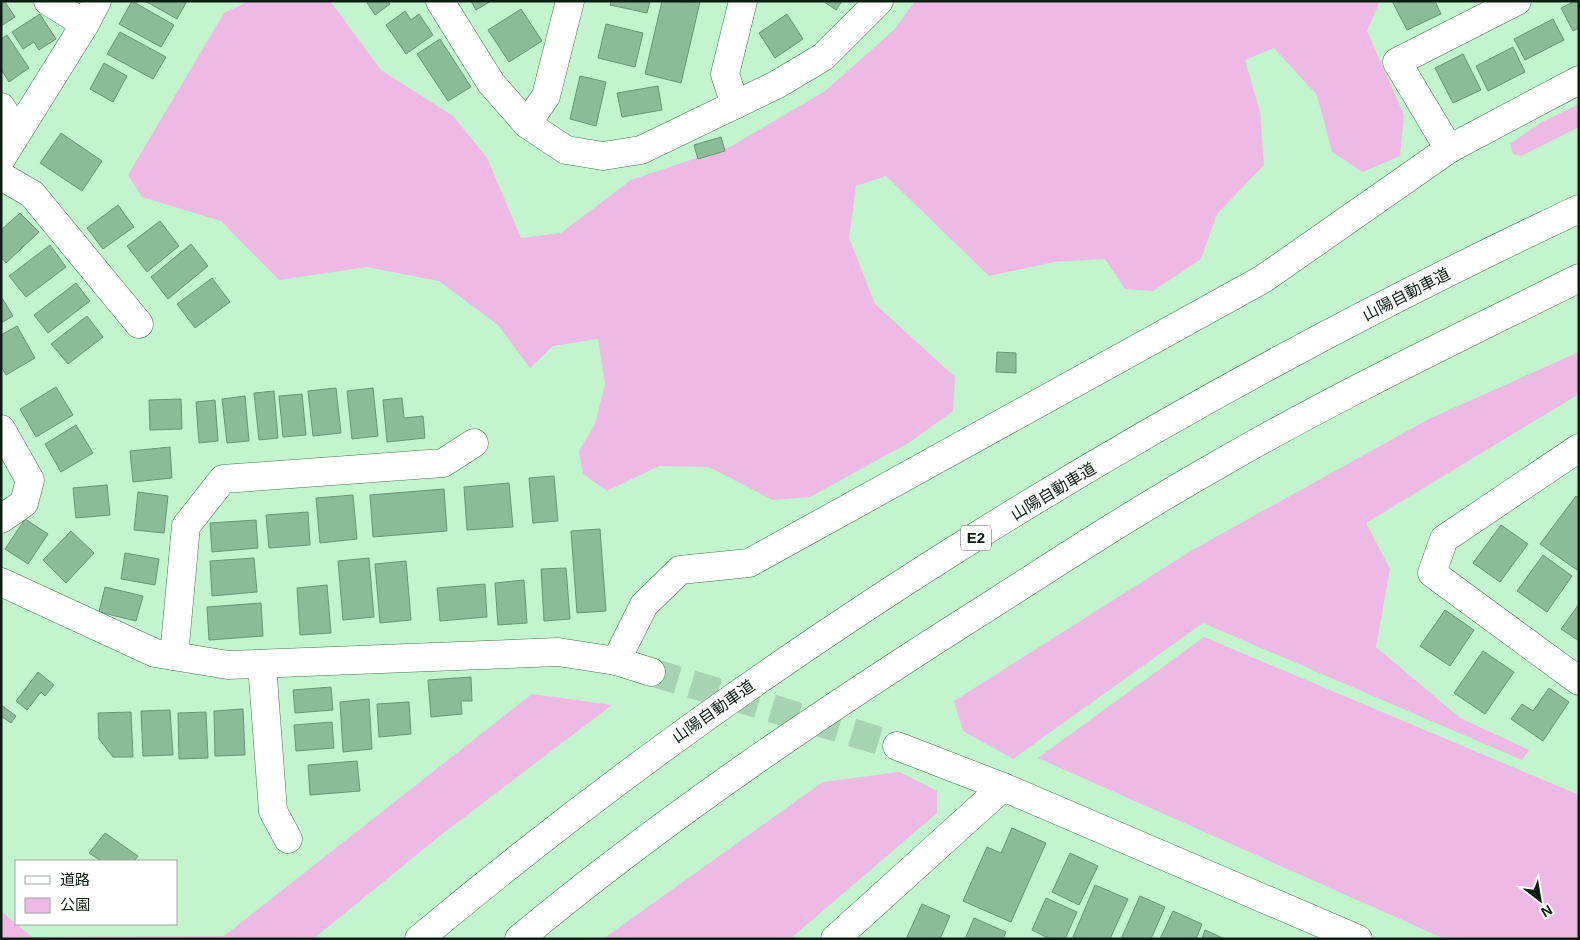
<svg xmlns="http://www.w3.org/2000/svg" width="1580" height="940" font-family="Arial,'Noto Sans JP',sans-serif">
<style>
.green{fill:#eeb9e5}
.building{fill:#8bbc98;stroke:#679674}
.lines{fill:none;stroke-linecap:round;stroke-linejoin:round}
.street-tunnel{stroke:#a6d4b2;stroke-width:28;stroke-dasharray:28 14;stroke-linecap:butt}
.street-casing{stroke:#467454;stroke-width:29}
.highway-casing{stroke:#467454;stroke-width:29}
.street{stroke:#fff;stroke-width:28}
.highway{stroke:#fff;stroke-width:28}
.labels{text-anchor:middle;stroke-width:5;stroke-linejoin:round;paint-order:stroke}
.shield{fill:#fff;stroke:#546158;stroke-width:1}
.shield-label{font-size:15px;font-weight:bold;fill:#0a1d10}
.street-label{font-size:16px;fill:#0a1d10;stroke:#fff}
</style>
<rect width="100%" height="100%" fill="#c2f4ce"/>
<g class="green">
<path d="M249,1h81l51,69 72,46 34,42 34,80 40,-5 70,-53 101,-34 93,-55 69,-61 21,-29h465l-13,30 37,84 -4,41 -37,16 -31,-20 -15,-57 -43,-47 -29,12 15,52 4,53 -47,49 -16,45 -48,32 -28,-2 -20,-30 -51,3 -65,14 -103,-100 -30,10 -7,52 26,66 80,73 -2,34 -43,31 -100,55 -37,3 -64,-33 -50,-1 -52,25 -24,-17 -4,-23 16,-27 10,-40 -7,-45 -45,7 -23,22 -32,-43 -59,-44 -72,-14 -88,13 -58,-59 -79,-24 -14,-22 96,-162z"/>
<path d="M1579,104v23l-58,29 -8,-2 -3,-10 30,-21z"/>
<path d="M1579,352v42l-213,129 24,46 -14,78 84,71 69,32 -7,10 -319,-137 -190,136 -50,-28 -9,-30 240,-152 235,-130z"/>
<path d="M1204,637l375,158v144h-134l-407,-181z"/>
<path d="M532,694l80,11 -166,126 -133,108h-312v-28l31,26 192,-1z"/>
<path d="M899,772l38,19v22l-147,126h-187l220,-157z"/>
</g>
<g class="building">
<path d="M132,1l42,24 -13,22 -42,-23z"/>
<path d="M145,1h42l-10,18z"/>
<path d="M366,1h22l2,3 -15,11z"/>
<path d="M471,1h20l-15,9z"/>
<path d="M611,1h39l-3,12 -37,-8z"/>
<path d="M662,1l38,1 -19,81 -36,-9z"/>
<path d="M823,1h19l-6,9z"/>
<path d="M1392,1h43l6,13 -34,16z"/>
<path d="M1575,1h4v27l-6,3 -12,-23z"/>
<path d="M5,2l10,15 -14,9v-21z"/>
<path d="M521,9l21,32 -33,21 -21,-32z"/>
<path d="M405,11l6,9 8,-6 14,21 -27,19 -20,-29z"/>
<path d="M40,14l16,25 -17,11 -5,-8 -11,7 -11,-17z"/>
<path d="M787,14l16,25 -28,19 -16,-25z"/>
<path d="M1553,19l11,21 -39,20 -11,-21z"/>
<path d="M606,24l37,9 -8,34 -37,-9z"/>
<path d="M120,32l46,25 -13,22 -46,-25z"/>
<path d="M7,35l22,33 -20,14 -8,-13v-30z"/>
<path d="M440,39l31,48 -23,14 -31,-47z"/>
<path d="M1513,47l12,25 -37,19 -12,-25z"/>
<path d="M1463,54l18,36 -28,13 -18,-35z"/>
<path d="M104,63l23,13 -14,26 -23,-13z"/>
<path d="M580,76l26,6 -10,44 -26,-7z"/>
<path d="M658,86l4,24 -40,7 -5,-24z"/>
<path d="M61,133l41,28 -20,30 -42,-28z"/>
<path d="M721,137l4,14 -27,8 -4,-14z"/>
<path d="M118,205l16,22 -31,22 -16,-21z"/>
<path d="M20,213l19,19 -33,31 -5,-6v-27z"/>
<path d="M160,221l19,25 -32,26 -20,-26z"/>
<path d="M191,244l17,22 -40,33 -17,-22z"/>
<path d="M50,245l16,22 -40,30 -17,-21z"/>
<path d="M212,278l18,24 -35,26 -18,-24z"/>
<path d="M76,283l14,18 -42,32 -14,-18z"/>
<path d="M2,298l11,18 -12,7v-24z"/>
<path d="M87,316l16,21 -35,27 -17,-20z"/>
<path d="M17,326l18,32 -29,17 -5,-9v-31z"/>
<path d="M997,352l19,1v20l-20,-1z"/>
<path d="M56,387l17,28 -37,22 -16,-28z"/>
<path d="M336,388l5,45 -28,3 -5,-45z"/>
<path d="M373,388l5,48 -26,3 -5,-48z"/>
<path d="M274,391l4,47 -19,2 -5,-47z"/>
<path d="M302,394l4,41 -23,2 -4,-41z"/>
<path d="M245,396l4,45 -22,2 -5,-44z"/>
<path d="M402,398l2,20 19,-2 2,22 -38,4 -4,-42z"/>
<path d="M181,399l1,30 -32,1 -1,-30z"/>
<path d="M215,400l3,41 -19,2 -3,-41z"/>
<path d="M76,425l17,28 -32,19 -16,-28z"/>
<path d="M170,447l2,31 -39,4 -3,-31z"/>
<path d="M554,476l4,45 -25,2 -4,-45z"/>
<path d="M509,483l4,44 -46,3 -3,-43z"/>
<path d="M107,485l3,30 -34,3 -3,-30z"/>
<path d="M444,489l3,42 -74,6 -3,-42z"/>
<path d="M138,492l30,4 -4,37 -30,-3z"/>
<path d="M353,495l4,44 -37,4 -4,-45z"/>
<path d="M1576,496l3,2v70l-2,2 -37,-26z"/>
<path d="M308,512l2,33 -41,3 -3,-33z"/>
<path d="M25,519l23,15 -20,30 -23,-15z"/>
<path d="M256,520l2,28 -46,4 -2,-29z"/>
<path d="M1501,525l27,19 -28,38 -27,-19z"/>
<path d="M600,529l6,82 -29,2 -6,-82z"/>
<path d="M71,531l23,22 -28,30 -23,-23z"/>
<path d="M125,553l34,6 -4,26 -34,-6z"/>
<path d="M1543,555l29,21 -25,36 -30,-21z"/>
<path d="M254,558l3,34 -45,4 -2,-35z"/>
<path d="M369,558l5,59 -31,3 -5,-59z"/>
<path d="M406,561l5,59 -31,3 -5,-59z"/>
<path d="M566,568l4,51 -26,2 -3,-52z"/>
<path d="M524,580l3,43 -29,2 -3,-42z"/>
<path d="M485,584l2,33 -47,4 -3,-33z"/>
<path d="M327,585l4,48 -31,2 -3,-47z"/>
<path d="M105,587l38,9 -7,25 -37,-9z"/>
<path d="M261,603l2,33 -54,4 -2,-33z"/>
<path d="M1579,604v37l-18,-12z"/>
<path d="M1445,610l29,20 -24,36 -30,-20z"/>
<path d="M1483,651l31,21 -29,42 -31,-21z"/>
<path d="M38,672l16,13 -9,11 -4,-4 -14,18 -11,-9z"/>
<path d="M471,677l1,24h-11l1,13 -31,3 -3,-37z"/>
<path d="M331,687l2,23 -38,3 -2,-23z"/>
<path d="M1549,688l20,14 -26,39 -32,-22 11,-15 11,7z"/>
<path d="M369,699l3,50 -29,3 -3,-50z"/>
<path d="M409,702l2,32 -32,3 -2,-33z"/>
<path d="M1,705l15,11 -5,7 -10,-7z"/>
<path d="M243,709l2,46 -30,1 -1,-45z"/>
<path d="M170,710l3,45 -30,1 -2,-45z"/>
<path d="M131,712l2,45h-20l-14,-18 -1,-26z"/>
<path d="M206,712l2,46 -29,1 -1,-46z"/>
<path d="M332,722l2,26 -38,3 -2,-26z"/>
<path d="M357,761l3,30 -50,4 -2,-30z"/>
<path d="M1012,828l34,15 -35,79 -48,-21 24,-54 14,6z"/>
<path d="M105,833l33,23 -4,5h-33l-12,-8z"/>
<path d="M1070,853l28,13 -19,39 -27,-13z"/>
<path d="M1095,885l33,14 -18,40h-33l-4,-2z"/>
<path d="M1140,896l25,11 -14,32h-30z"/>
<path d="M1046,898l31,14 -12,27h-15l-18,-9z"/>
<path d="M922,904l28,12 -10,23h-34z"/>
<path d="M1173,911l29,13 -6,15h-36z"/>
<path d="M974,918l32,14 -3,7h-38z"/>
<path d="M1205,930l20,9h-23z"/>
</g>
<g class="lines">
<path class="street-tunnel" d="M651,672l246,74"/>
<defs>
<g id="street">
<path d="M48,1l37,23"/>
<path d="M440,1l51,82 36,41 39,26 37,6 38,-6 135,-65 47,-28 56,-56"/>
<path d="M735,105l-10,-31 18,-73"/>
<path d="M1,107l16,25"/>
<path d="M527,124l19,-28 24,-95"/>
<path d="M1449,149l-52,-87 120,-61"/>
<path d="M1,159l84,-135 12,-23"/>
<path d="M1,176l31,18 107,130"/>
<path d="M1,429l29,51 -6,23 -23,16"/>
<path d="M1579,448l-135,91 -12,34 147,108"/>
<path d="M1,582l154,71 73,12 330,-13 58,9 35,11"/>
<path d="M174,656l12,-130 37,-47 220,-16 31,-20"/>
<path d="M616,661l28,-56 36,-35 69,-7 514,-284 186,-130 130,-69"/>
<path d="M262,664l11,147 15,28"/>
<path d="M897,746l106,41 355,152"/>
<path d="M835,939l168,-152"/>
</g>
<g id="highway">
<path d="M419,939c350,-293 747,-536 1160,-730"/>
<path d="M519,939c148,-123 309,-231 472,-334 76,-49 152,-98 230,-142 116,-67 238,-125 358,-185"/>
</g>
</defs>
<use href="#street" class="street-casing"/>
<use href="#highway" class="highway-casing"/>
<use href="#street" class="street"/>
<use href="#highway" class="highway"/>
</g>
<g class="labels">
<rect class="shield" x="961" y="525.5" width="30" height="25" rx="4"/>
<g class="shield-label">
<text x="976" y="543">E2</text>
</g>
<g class="street-label">
<text transform="translate(1406 294) rotate(-27)" y="6">山陽自動車道</text>
<text transform="translate(1053 491) rotate(-31)" y="6">山陽自動車道</text>
<text transform="translate(713 711) rotate(-35)" y="6">山陽自動車道</text>
</g>
</g>
<rect width="1580" height="940" fill="none" stroke="#0a1d10" stroke-width="5"/>
<rect x="15" y="860" width="162" height="65" fill="#ffffff" stroke="#9da59f"/>
<rect x="25" y="876" width="25" height="8" fill="#ffffff" stroke="#9da59f"/>
<text x="60" y="885" font-size="15" fill="#0a1d10">道路</text>
<rect x="25" y="898" width="25" height="15" fill="#eeb9e5" stroke="#9da59f"/>
<text x="60" y="910" font-size="15" fill="#0a1d10">公園</text>
<g transform="translate(1540 900) rotate(149)" stroke="#ffffff" stroke-width="4" paint-order="stroke">
<path d="M0-4L9 19L0 12L-9 19Z" fill="#0a1d10"/>
<text y="-8" font-size="14" font-weight="bold" text-anchor="middle" fill="#0a1d10">N</text>
</g>
</svg>
